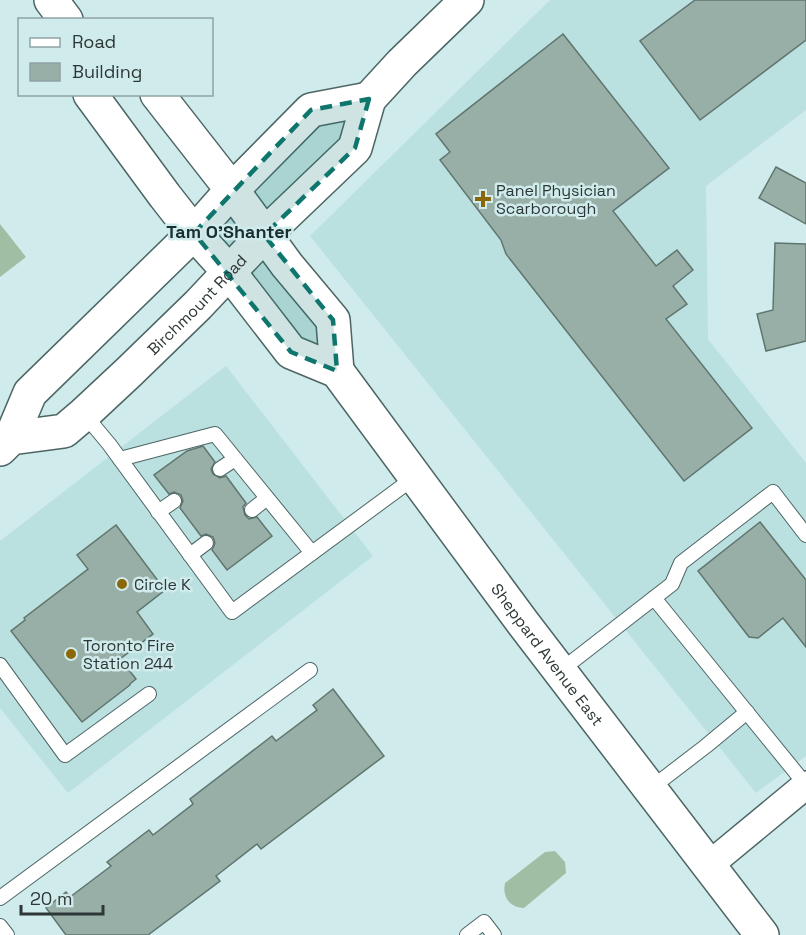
<svg xmlns="http://www.w3.org/2000/svg" width="806" height="935" font-family="'Space Grotesk',sans-serif">
<style>
.built{fill:#bbe0e0}
.green{fill:#9fbfa5}
.building{fill:#98afa8;stroke:#5f756e;stroke-width:1.5}
.lines{fill:none;stroke-linecap:round;stroke-linejoin:round}
.lane-casing{stroke:#4d6565;stroke-width:16}
.street-casing{stroke:#4d6565;stroke-width:30}
.secondary-casing{stroke:#4d6565;stroke-width:36}
.lane{stroke:#fff;stroke-width:14}
.street{stroke:#fff;stroke-width:27}
.secondary{stroke:#fff;stroke-width:33}
.marked{fill:#0f766e;fill-opacity:0.2;stroke:#0f766e;stroke-width:4.5;stroke-dasharray:12 8;stroke-linejoin:round}
.poi-dot{fill:#8c6709;stroke:#d0ebeb;stroke-width:2}
.labels{text-anchor:middle;stroke-width:5;stroke-linejoin:round;paint-order:stroke}
.poi-label{font-size:16px;fill:#2d3737;stroke:#d0ebeb;text-anchor:start}
.street-label{font-size:16px;fill:#2d3737;stroke:#d0ebeb}
.neighbourhood-label{font-size:18px;font-weight:bold;fill:#182e2f;stroke:#d0ebeb}
</style>
<rect width="100%" height="100%" fill="#d0ebeb"/>
<g class="built">
<path d="M550,0h256v110l-100,76 2,153 98,124v293l-50,37 -446,-557z"/>
<path d="M226,366l147,190 -305,237 -68,-85v-167z"/>
</g>
<g class="green">
<path d="M0,224l26,33 -26,20z"/>
<path d="M555,851l10,11 1,11 -42,35c-15,-1 -22,-11 -19,-25l40,-31z"/>
</g>
<g class="building">
<path d="M695,0h111v40l-106,80 -60,-79z"/>
<path d="M563,34l106,134 -56,43 43,55 21,-16 16,20 -20,16 14,18 -21,15 86,109 -68,53 -178,-227 -5,-14 -61,-80 10,-8 -14,-18z"/>
<path d="M776,167l30,16v41l-47,-26z"/>
<path d="M775,243l31,1v97l-40,10 -9,-37 16,-4z"/>
<path d="M203,446l12,16 -4,7 2,5 7,4 6,-2 20,27 -3,4 2,8 4,4 8,-2 15,19 -45,34 -15,-20 3,-7 -2,-6 -7,-3 -5,2 -21,-28 3,-7 -2,-6 -7,-3 -5,2 -15,-19 33,-24z"/>
<path d="M760,522l46,58v67l-23,-29 -25,20 -9,-1 -51,-66z"/>
<path d="M116,525l49,65 -28,22 16,22 -33,25 16,20 -6,5v1l-48,37 -71,-91 14,-11 -1,-2 64,-49 -11,-14z"/>
<path d="M333,689l51,67 -123,93 -4,-5 -41,32 4,5 -72,54h-82l-20,-27 20,-16 4,5 41,-31 -4,-4 42,-32 4,5 40,-31 -3,-5 82,-63 4,5 41,-31 -4,-5z"/>
</g>
<g class="lines">
<defs>
<g id="lane">
<path d="M84,414l25,30 123,168 183,-135"/>
<path d="M120,459l95,-25 97,119"/>
<path d="M220,469l15,-10"/>
<path d="M252,510l15,-12"/>
<path d="M158,512l16,-11"/>
<path d="M190,555l16,-12"/>
<path d="M654,598l152,187"/>
<path d="M0,665l65,90 84,-61"/>
<path d="M560,671l112,-87 9,-21 92,-71 33,43"/>
<path d="M650,789l56,-43 41,-34"/>
<path d="M0,898l310,-228"/>
<path d="M0,926l7,9"/>
<path d="M467,935l17,-13 10,13"/>
</g>
<path id="street" d="M708,866l98,-81"/>
<g id="secondary">
<path d="M51,0l15,20"/>
<path id="s1" d="M90,94l75,102 29,37 36,40 61,79 46,19 186,252 239,312"/>
<path d="M157,94l75,96 55,75 46,55 4,51"/>
<path id="s2" d="M11,438l53,-7 20,-17 45,-42 69,-67 66,-70 91,-87 14,-49 33,-36 65,-63"/>
<path d="M0,449l11,-11 19,-45 164,-160 38,-43 79,-80 58,-11"/>
</g>
</defs>
<use href="#lane" class="lane-casing"/>
<use href="#street" class="street-casing"/>
<use href="#secondary" class="secondary-casing"/>
<use href="#lane" class="lane"/>
<use href="#street" class="street"/>
<use href="#secondary" class="secondary"/>
</g>
<path class="marked" d="M369,99l-14,49 -91,87 69,85 4,51 -46,-19 -97,-119 117,-123z"/>
<g class="poi-dot">
<path d="M480 190h6v6h6v6h-6v6h-6v-6h-6v-6h6z"/>
<circle cx="122" cy="584" r="6"/>
<circle cx="71" cy="654" r="6"/>
</g>
<g class="labels">
<g class="poi-label">
<text x="496" y="196">Panel Physician<tspan x="496" dy="18">Scarborough</tspan></text>
<text x="134" y="590">Circle K</text>
<text x="83" y="651">Toronto Fire<tspan x="83" dy="18">Station 244</tspan></text>
</g>
<g class="street-label">
<text dy="6" stroke="none"><textPath href="#s2" startOffset="237">Birchmount Road</textPath></text>
<text dy="6" stroke="none"><textPath href="#s1" startOffset="730">Sheppard Avenue East</textPath></text>
</g>
<g class="neighbourhood-label">
<text x="229" y="238">Tam O'Shanter</text>
</g>
</g>
<rect x="18" y="18" width="195" height="78" fill="#d0ebeb" stroke="#8fa3a3" stroke-width="1.5"/>
<rect x="30" y="38" width="30" height="9" fill="#ffffff" stroke="#8fa3a3" stroke-width="1.5"/>
<text x="72" y="48" font-size="18" fill="#2d3737">Road</text>
<rect x="30" y="63" width="30" height="18" fill="#98afa8" stroke="#8fa3a3" stroke-width="1.5"/>
<text x="72" y="78" font-size="18" fill="#2d3737">Building</text>
<path d="M21 905v9h82v-9" fill="none" stroke="#2d3737" stroke-width="3"/>
<text x="30" y="905" font-size="18" fill="#2d3737" stroke="#d0ebeb" stroke-width="4.5" paint-order="stroke">20 m</text>
</svg>
